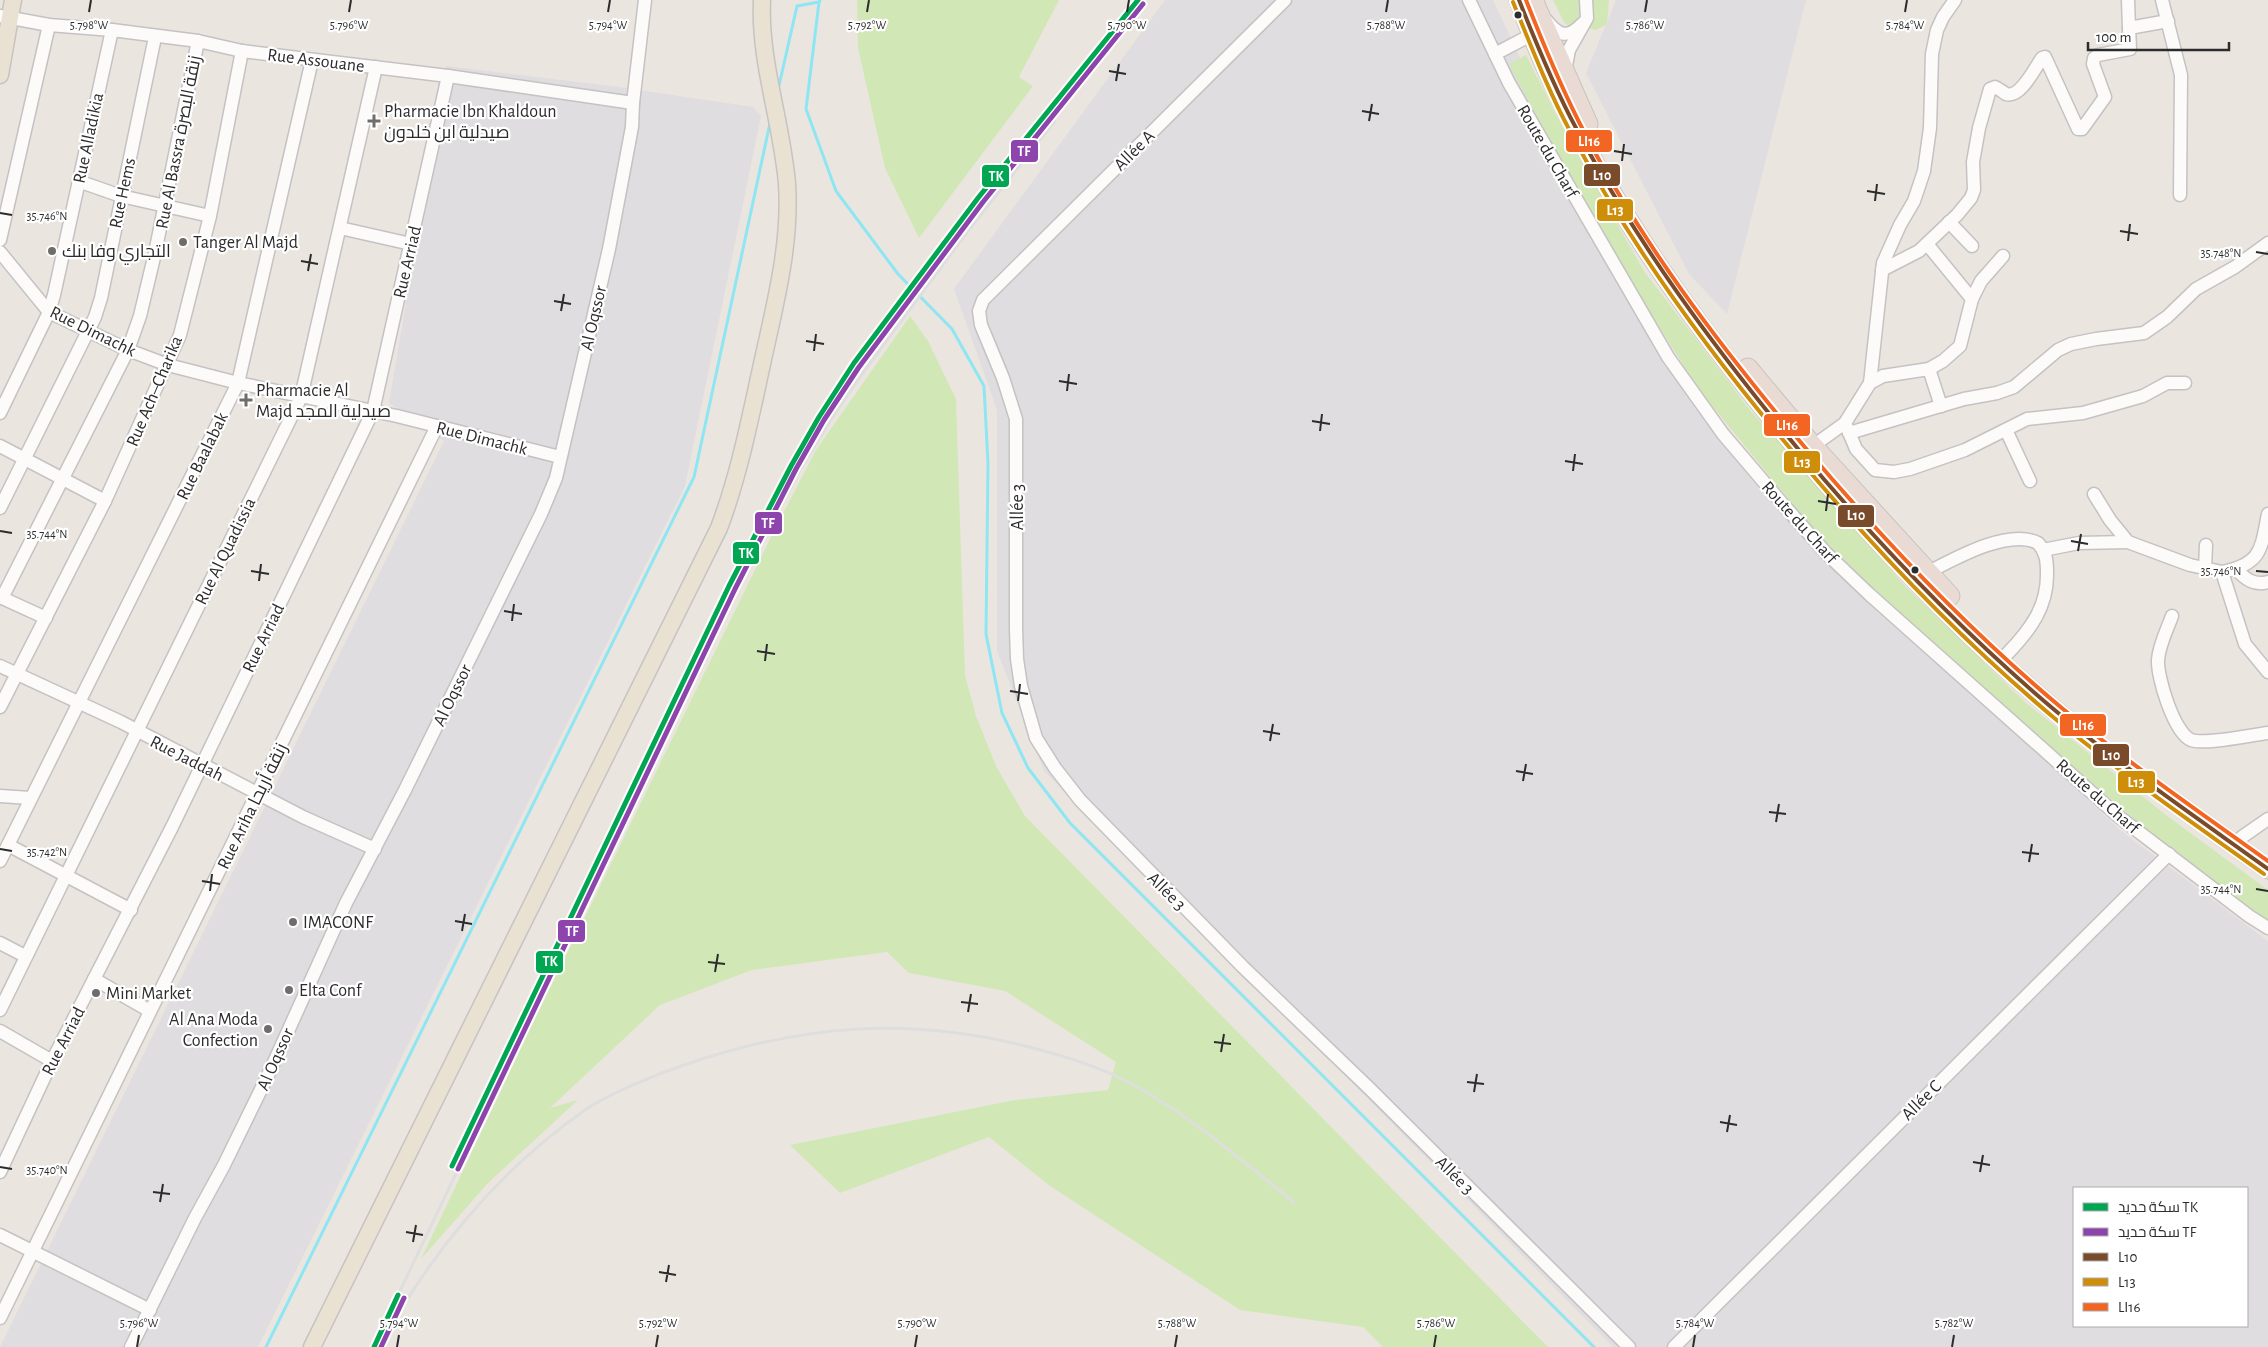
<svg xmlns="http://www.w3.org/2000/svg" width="2268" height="1347" font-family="'Alegreya Sans',Cairo,sans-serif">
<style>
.industrial{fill:#e0dde0;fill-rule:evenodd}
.green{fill:#d1e8b6}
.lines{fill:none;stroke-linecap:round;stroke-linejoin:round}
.stream{stroke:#8ee6f3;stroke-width:3}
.minor-casing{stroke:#c4c2c2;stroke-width:15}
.major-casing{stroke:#c6c3c2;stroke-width:19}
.highway-casing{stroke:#c6c3c2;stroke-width:21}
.minor{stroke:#fcfbfa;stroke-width:12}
.major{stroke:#e9e1d2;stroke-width:16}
.highway{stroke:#e9dbd4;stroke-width:19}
.rail{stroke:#dededf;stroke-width:3}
.bus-1-casing{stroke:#fff;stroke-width:8}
.bus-2-casing{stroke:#fff;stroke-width:8}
.bus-3-casing{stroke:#fff;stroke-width:8}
.bus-1{stroke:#7a4b2a;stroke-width:4}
.bus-2{stroke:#ce8e09;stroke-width:4}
.bus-3{stroke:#f26522;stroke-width:4}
.rail-1-casing{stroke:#fff;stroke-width:9}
.rail-2-casing{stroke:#fff;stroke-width:9}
.rail-1{stroke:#00a651;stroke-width:5}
.rail-2{stroke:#8e44ad;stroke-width:5}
.ticks{fill:none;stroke:#2c2c2c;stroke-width:2}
.bus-dot{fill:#2c2c2c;stroke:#fff;stroke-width:2}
.poi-dot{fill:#6f6d6b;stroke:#fff;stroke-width:2}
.labels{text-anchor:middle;stroke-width:4.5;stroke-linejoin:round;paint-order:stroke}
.street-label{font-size:18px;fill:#2c2c2c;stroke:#fff}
.poi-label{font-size:18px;fill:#2c2c2c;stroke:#fff;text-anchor:start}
.ticks-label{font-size:12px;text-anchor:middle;fill:#2c2c2c;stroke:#fff;stroke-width:4.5;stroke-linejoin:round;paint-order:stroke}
.line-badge{stroke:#fff;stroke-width:2}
.badge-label{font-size:14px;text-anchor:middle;font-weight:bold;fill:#fff}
</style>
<rect width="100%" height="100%" fill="#ebe5e0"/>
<g class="industrial">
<path d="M1165,0h328l165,352 104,140 358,338 148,111v406h-655l-569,-576 -47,-120v-241l-43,-121zM2074,1188h173v138h-173z"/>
<path d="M1616,0h190l-79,314 -38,-40 -103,-201z"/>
<path d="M446,66l173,21 134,20 8,9 -76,370 -427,861h-258l444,-906 -55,-38z"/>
</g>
<g class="green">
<path d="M857,0h202l-40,77 14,9 -114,152 -34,-70 -27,-120z"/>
<path d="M1553,0h56l-2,24 -11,6 -31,-6z"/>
<path d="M1526,55l42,83 76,133 106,139 156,177 120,116 140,112 102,75v31l-76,-55 -95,-78 -261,-231 -137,-167 -65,-103 -79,-136 -46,-87z"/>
<path d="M910,316l18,25 28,58 9,276 11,41 20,50 29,50 523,531h-165l-20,-20 -123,-17 -190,-124 -61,-49 -149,56 -50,-48 225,-45 93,-10 8,-28 -111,-71 -96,-18 -22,-21 -135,18 -92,35 -110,103 28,-8 -90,83 -67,76 114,-240 241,-492 40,-77z"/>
</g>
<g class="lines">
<g class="stream">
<path d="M819,2l-13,107 30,82 62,83 54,55 32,57 4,78 -2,170 16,79 26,55 42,55 524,524"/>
<path d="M778,90l19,-84 22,-4 1,-2"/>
<path d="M266,1347l428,-870 76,-354"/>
</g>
<defs>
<g id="minor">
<path d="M1285,0l-302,300 -4,11 2,14 22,53 13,41v210l1,30 4,27 15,52 19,30 25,32 163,167 127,122 259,258"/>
<path d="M1469,0l40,83 159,274 55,77 58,68 45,51 43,41 249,222 131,100 19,12"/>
<path d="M2128,0l1,28 39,-7"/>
<path d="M2162,0l19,75 -1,120"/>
<path d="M0,16l49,9 63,5 86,11 44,10 206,25 185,27"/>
<path d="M1546,20c12,15 21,20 36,4"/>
<path d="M1495,54l36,-19"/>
<path d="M1565,71l4,-21 18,-32 -1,-18"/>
<path d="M78,181l43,15 89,20"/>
<path d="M1949,222l23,24"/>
<path d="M340,228l71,16"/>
<path d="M0,240l49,-215"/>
<path d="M1927,244l45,55"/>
<path d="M0,252l49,60 79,38 40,15 70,18 159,33 163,41"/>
<path d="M1882,270l37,-19 38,-36 14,-17 3,-8 -1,-28 6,-34 11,-39 5,-2c4,2 8,5 11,7 14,5 29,-26 36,-36l3,-1 33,72h4l23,-32 -12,-33 1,-6 4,-3 32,-6 -1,-21"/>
<path d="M1929,369l12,37"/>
<path d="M1870,383l13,-120 17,-38 14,-24 10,-30 6,-43 2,-74 5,-24 6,-13 12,-17"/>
<path d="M0,413l49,-101 5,-17 58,-265"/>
<path d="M1845,423l25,-40 13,-7 46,-7 14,-8 17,-15 12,-47 9,-18 22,-25"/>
<path d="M2006,430l24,51"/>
<path d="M1849,433l115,-34 33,-6 17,-6 44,-37 13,-6 25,-5 48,-6 23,-16 29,-28 39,-22 33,-24"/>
<path d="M0,446l105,55"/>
<path d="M1813,446l32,-23 11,26 19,21 19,2 16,-3 55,-19 62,-31 56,-6 60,-17 24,-13h18"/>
<path d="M2094,494l16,26 18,22 62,23 32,7"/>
<path d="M0,508l95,-191 6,-19 54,-261"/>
<path d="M2268,514c-7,35 -6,50 -46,58l23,72 23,28"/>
<path d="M2043,550l36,-7 49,-1"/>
<path d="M2205,568l1,-23"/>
<path d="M2236,569c9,10 18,17 32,13"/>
<path d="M1927,573c27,-14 81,-45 111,-30 8,9 9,18 9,29 1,35 -17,58 -40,82"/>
<path d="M0,597l46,21"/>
<path d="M2,598l126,-248 12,-34 15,-63 43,-212"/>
<path d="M2172,616c-5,14 -13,29 -14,44 -1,17 16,73 33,80 14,5 60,-5 77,-7"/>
<path d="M0,666l121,56 182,95 72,32"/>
<path d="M0,707l105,-206 75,-166 30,-119 32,-165"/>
<path d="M0,796l30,2"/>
<path d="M2242,837l26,-18"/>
<path d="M8,845l123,65"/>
<path d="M0,861l238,-478 74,-323"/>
<path d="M0,943l25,13"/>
<path d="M94,979l56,32"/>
<path d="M0,1010l301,-613 75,-330"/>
<path d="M0,1031l52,30"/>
<path d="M0,1172l52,-111 120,-234 201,-416 75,-335"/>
<path d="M0,1235l150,75"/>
<path d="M0,1318c145,-297 292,-594 437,-892"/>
<path d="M131,1347l64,-129 29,-53 46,-94 76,-168 59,-113 136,-276 15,-36 53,-229 23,-122 1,-24 12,-103"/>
<path d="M1674,1347l495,-493"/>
</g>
<g id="major">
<path d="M0,75l13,-75"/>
<path d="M312,1347l407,-819c20,-53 31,-109 43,-164 13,-60 29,-119 25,-180 -5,-62 -28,-122 -25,-184"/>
</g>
<g id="highway">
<path d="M1519,0c62,173 176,329 295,468 67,78 138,154 216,221 75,66 157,122 238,180"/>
<path d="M1533,0l55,124"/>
<path d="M1748,368l65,78 137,150"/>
</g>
</defs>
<use href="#minor" class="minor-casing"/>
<use href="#major" class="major-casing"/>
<use href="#highway" class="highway-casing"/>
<use href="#minor" class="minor"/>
<use href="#major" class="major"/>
<use href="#highway" class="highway"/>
<g class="rail">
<path d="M398,1295l310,-649 92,-176 34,-55 31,-45 103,-139 87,-110"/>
<path d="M379,1347c51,-93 119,-176 206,-237 25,-17 70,-35 99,-45 120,-41 226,-49 349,-17 27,7 57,16 83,28 66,32 121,81 178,126"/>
</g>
<defs>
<path id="bus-1" d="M1519,0c17,43 35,87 57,128 61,116 139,221 223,322 79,94 164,183 258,262 67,56 140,106 211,157"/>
<path id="bus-2" d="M1513,2c18,44 35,88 57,129 61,116 139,222 224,322 79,95 164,184 259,264 67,56 140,106 211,157"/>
<path id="bus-3" d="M1526,0c16,41 33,82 53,122 59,117 140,223 224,323 80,95 165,185 260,264 66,54 136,103 205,152"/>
</defs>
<use href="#bus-1" class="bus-1-casing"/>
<use href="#bus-2" class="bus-2-casing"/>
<use href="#bus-3" class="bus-3-casing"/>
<use href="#bus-1" class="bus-1"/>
<use href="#bus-2" class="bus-2"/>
<use href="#bus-3" class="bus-3"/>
<defs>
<g id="rail-1">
<path d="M452,1166l277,-580 62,-120 28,-49 35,-54 124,-165 160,-198"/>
<path d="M374,1347l24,-52"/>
</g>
<g id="rail-2">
<path d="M458,1169l277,-580 61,-120 28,-49 35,-53 124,-165 160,-198"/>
<path d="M381,1347l23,-49"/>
</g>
</defs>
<use href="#rail-1" class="rail-1-casing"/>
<use href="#rail-2" class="rail-2-casing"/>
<use href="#rail-1" class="rail-1"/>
<use href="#rail-2" class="rail-2"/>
</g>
<path class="ticks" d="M89,12l2,-12M349,12l2,-12M608,12l2,-12M867,12l2,-12M1127,12l2,-12M1386,12l2,-12M1645,12l2,-12M1905,12l2,-12M1109,71l17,3M1116,81l3,-17M1362,111l17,3M1369,121l3,-17M1614,151l18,3M1622,161l2,-17M1867,191l18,3M1875,201l2,-17M0,213l12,2M2120,231l18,3M2128,241l2,-17M2256,252l12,2M301,261l17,3M308,271l3,-17M554,301l17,3M561,311l3,-17M806,341l18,3M814,351l2,-17M1059,381l18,3M1067,391l2,-17M1312,421l18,3M1320,431l2,-17M1565,461l18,3M1573,471l2,-17M1818,501l18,3M1826,511l2,-17M0,531l12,2M2071,541l17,3M2078,551l3,-17M251,571l18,3M2256,571l12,1M259,581l2,-17M504,611l18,3M512,621l2,-17M757,651l18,3M765,661l2,-17M1010,691l18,3M1018,701l2,-17M1263,731l17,3M1270,741l3,-17M1516,771l17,3M1523,781l3,-17M1769,812l17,2M1776,822l3,-18M0,849l12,2M2022,852l17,2M2029,862l3,-18M202,881l18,3M2256,889l12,2M210,891l2,-17M455,921l17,3M462,931l3,-17M708,962l17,2M715,972l3,-18M961,1002l17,2M968,1012l3,-18M1214,1042l17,2M1221,1052l3,-18M1467,1082l17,2M1474,1092l3,-18M1720,1122l17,3M1727,1132l3,-17M1973,1162l17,3M0,1167l12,2M1980,1172l3,-17M153,1192l17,2M160,1202l3,-18M406,1232l17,3M413,1242l3,-17M659,1272l17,3M666,1282l3,-17M137,1347l2,-12M397,1347l2,-12M656,1347l2,-12M915,1347l2,-12M1175,1347l2,-12M1434,1347l2,-12M1693,1347l2,-12M1952,1347l2,-12"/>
<g class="bus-dot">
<circle cx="1518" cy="15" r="4.5"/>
<circle cx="1915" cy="570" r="4.5"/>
</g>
<g class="poi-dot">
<path d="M371.5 113.5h5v5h5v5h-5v5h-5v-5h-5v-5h5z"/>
<circle cx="183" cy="242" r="5"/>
<circle cx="52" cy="251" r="5"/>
<path d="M243.5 392.5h5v5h5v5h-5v5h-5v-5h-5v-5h5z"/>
<circle cx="293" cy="922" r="5"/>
<circle cx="289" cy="990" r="5"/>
<circle cx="96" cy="993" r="5"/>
<circle cx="268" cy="1029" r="5"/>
</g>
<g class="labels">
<g class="street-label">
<text transform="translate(316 60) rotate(7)" y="6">Rue Assouane</text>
<text transform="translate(88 138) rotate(-78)" y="6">Rue Alladikia</text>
<text transform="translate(178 142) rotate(-79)" y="6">Rue Al Bassra زنقة البصرة</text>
<text transform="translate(1134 150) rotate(-45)" y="6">Allée A</text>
<text transform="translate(1548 151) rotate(60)" y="6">Route du Charf</text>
<text transform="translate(122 193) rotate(-78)" y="6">Rue Hems</text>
<text transform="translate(407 262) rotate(-77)" y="6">Rue Arriad</text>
<text transform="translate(593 318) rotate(-77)" y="6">Al Oqssor</text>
<text transform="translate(93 331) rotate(26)" y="6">Rue Dimachk</text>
<text transform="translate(154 391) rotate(-67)" y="6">Rue Ach–Charika</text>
<text transform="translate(482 438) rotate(14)" y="6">Rue Dimachk</text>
<text transform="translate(202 456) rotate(-64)" y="6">Rue Baalabak</text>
<text transform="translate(1017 507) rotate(-90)" y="6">Allée 3</text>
<text transform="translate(1800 522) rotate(48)" y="6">Route du Charf</text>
<text transform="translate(225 551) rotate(-64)" y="6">Rue Al Quadissia</text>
<text transform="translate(263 638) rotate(-64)" y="6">Rue Arriad</text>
<text transform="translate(452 695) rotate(-64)" y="6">Al Oqssor</text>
<text transform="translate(187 758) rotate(27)" y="6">Rue Jaddah</text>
<text transform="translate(2098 796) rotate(41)" y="6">Route du Charf</text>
<text transform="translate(252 806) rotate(-64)" y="6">Rue Ariha زنقة أريحا</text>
<text transform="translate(1167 891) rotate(45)" y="6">Allée 3</text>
<text transform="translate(63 1041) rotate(-63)" y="6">Rue Arriad</text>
<text transform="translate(275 1059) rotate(-66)" y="6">Al Oqssor</text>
<text transform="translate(1921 1100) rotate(-45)" y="6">Allée C</text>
<text transform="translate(1455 1175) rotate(45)" y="6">Allée 3</text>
</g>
<g class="poi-label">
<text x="384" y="117">Pharmacie Ibn Khaldoun<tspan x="384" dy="21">صيدلية ابن خلدون</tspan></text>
<text x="193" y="248">Tanger Al Majd</text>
<text x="62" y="257">التجاري وفا بنك</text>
<text x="256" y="396">Pharmacie Al<tspan x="256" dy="21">Majd صيدلية المجد</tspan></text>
<text x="303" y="928">IMACONF</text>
<text x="299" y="996">Elta Conf</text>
<text x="106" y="999">Mini Market</text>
<text x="258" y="1025" text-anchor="end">Al Ana Moda<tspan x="258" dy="21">Confection</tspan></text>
</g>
</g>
<g class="ticks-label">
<text x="349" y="29">5.796°W</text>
<text x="608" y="29">5.794°W</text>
<text x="867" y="29">5.792°W</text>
<text x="1127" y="29">5.790°W</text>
<text x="1386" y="29">5.788°W</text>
<text x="1645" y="29">5.786°W</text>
<text x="1905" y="29">5.784°W</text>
<text x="89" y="29">5.798°W</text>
<text x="47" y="220">35.746°N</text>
<text x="2221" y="257">35.748°N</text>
<text x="47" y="538">35.744°N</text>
<text x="2221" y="575">35.746°N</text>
<text x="47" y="856">35.742°N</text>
<text x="2221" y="893">35.744°N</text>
<text x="47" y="1174">35.740°N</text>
<text x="139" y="1327">5.796°W</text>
<text x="399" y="1327">5.794°W</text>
<text x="658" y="1327">5.792°W</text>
<text x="917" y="1327">5.790°W</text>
<text x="1177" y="1327">5.788°W</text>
<text x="1436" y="1327">5.786°W</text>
<text x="1695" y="1327">5.784°W</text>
<text x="1954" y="1327">5.782°W</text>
</g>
<g class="line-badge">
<rect x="1565" y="129" width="48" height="24" rx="5" fill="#f26522"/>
<rect x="1010" y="139" width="29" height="24" rx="5" fill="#8e44ad"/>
<rect x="1583" y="163" width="38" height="24" rx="5" fill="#7a4b2a"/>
<rect x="981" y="164" width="29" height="24" rx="5" fill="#00a651"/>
<rect x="1596" y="198" width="38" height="24" rx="5" fill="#ce8e09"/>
<rect x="1763" y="413" width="48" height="24" rx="5" fill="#f26522"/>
<rect x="1783" y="450" width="38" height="24" rx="5" fill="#ce8e09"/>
<rect x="1837" y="504" width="38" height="24" rx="5" fill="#7a4b2a"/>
<rect x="754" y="511" width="29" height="24" rx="5" fill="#8e44ad"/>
<rect x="732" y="541" width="28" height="24" rx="5" fill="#00a651"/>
<rect x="2059" y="713" width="48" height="24" rx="5" fill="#f26522"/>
<rect x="2092" y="743" width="38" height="24" rx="5" fill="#7a4b2a"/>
<rect x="2117" y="770" width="39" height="24" rx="5" fill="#ce8e09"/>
<rect x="557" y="919" width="29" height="24" rx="5" fill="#8e44ad"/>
<rect x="535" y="950" width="29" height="24" rx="5" fill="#00a651"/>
</g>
<g class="badge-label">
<text x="1589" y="146">LI16</text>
<text x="1024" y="156">TF</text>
<text x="1602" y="180">L10</text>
<text x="996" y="181">TK</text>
<text x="1615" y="215">L13</text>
<text x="1787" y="430">LI16</text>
<text x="1802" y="467">L13</text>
<text x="1856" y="520">L10</text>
<text x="768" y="528">TF</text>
<text x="746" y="558">TK</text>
<text x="2083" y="730">LI16</text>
<text x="2111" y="760">L10</text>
<text x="2136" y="787">L13</text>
<text x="572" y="936">TF</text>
<text x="550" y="966">TK</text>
</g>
<rect x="2073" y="1187" width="175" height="140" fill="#ffffff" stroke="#ababab"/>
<rect x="2083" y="1203" width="25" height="8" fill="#00a651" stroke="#ababab"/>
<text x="2118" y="1212" font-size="15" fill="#2c2c2c">سكة حديد TK</text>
<rect x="2083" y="1228" width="25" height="8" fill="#8e44ad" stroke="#ababab"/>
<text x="2118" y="1237" font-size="15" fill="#2c2c2c">سكة حديد TF</text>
<rect x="2083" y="1253" width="25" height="8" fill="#7a4b2a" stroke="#ababab"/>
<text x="2118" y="1262" font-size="15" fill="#2c2c2c">L10</text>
<rect x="2083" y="1278" width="25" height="8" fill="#ce8e09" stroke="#ababab"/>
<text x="2118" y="1287" font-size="15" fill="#2c2c2c">L13</text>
<rect x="2083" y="1303" width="25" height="8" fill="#f26522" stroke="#ababab"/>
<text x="2118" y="1312" font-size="15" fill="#2c2c2c">LI16</text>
<path d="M2088 42v8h141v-8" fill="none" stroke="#2c2c2c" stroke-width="2.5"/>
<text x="2096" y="42" font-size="15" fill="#2c2c2c" stroke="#ffffff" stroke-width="4" paint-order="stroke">100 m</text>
</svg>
